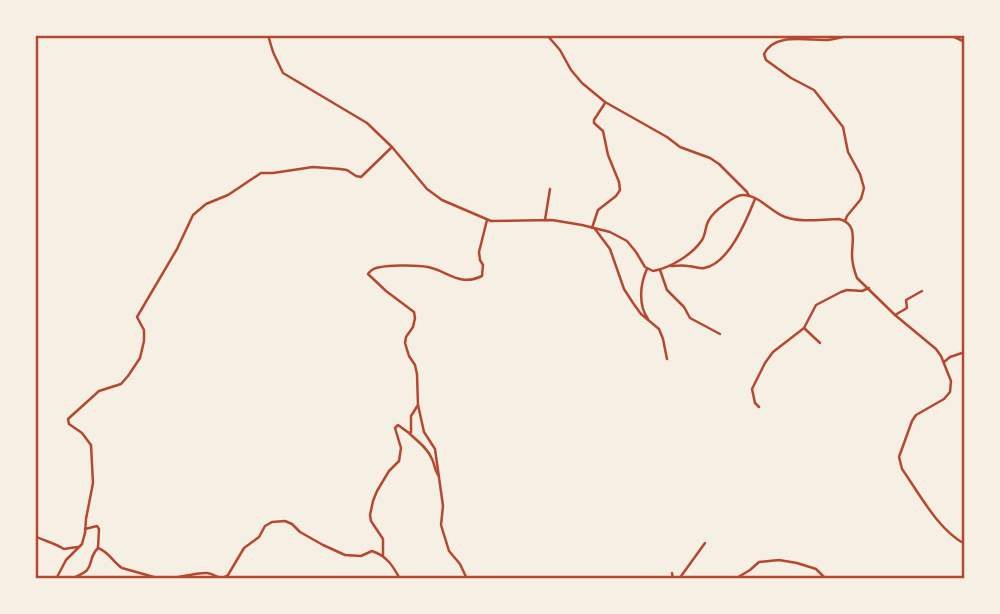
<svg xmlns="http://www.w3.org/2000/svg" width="1000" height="614" font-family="'Work Sans',sans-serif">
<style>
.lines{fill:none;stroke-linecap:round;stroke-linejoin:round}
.minor{stroke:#b5482f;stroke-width:2.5}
.tertiary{stroke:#b5482f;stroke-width:2.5}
.neatline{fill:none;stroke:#b5482f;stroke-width:2.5}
</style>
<rect width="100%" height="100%" fill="#f6efe4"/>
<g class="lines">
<g class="minor">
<path d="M547,35l13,15 11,20 11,13 23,19 62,35 13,10 30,11 9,6 28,28 2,4"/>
<path d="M950,35l15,7"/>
<path d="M545,220l5,-31"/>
<path d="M845,221l2,-5 14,-17 3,-11 -4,-14 -12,-22 -5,-25 -29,-37 -23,-12 -25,-18 -2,-6c11,-22 44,-13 64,-14 8,-1 15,-3 22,-5"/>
<path d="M592,228l6,-18 18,-14 4,-6 -1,-8 -11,-27 -5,-24 -9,-8v-3l11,-17"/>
<path d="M595,229l15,20 14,40 9,14 8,11 18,15 4,10 4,20"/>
<path d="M671,266c5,0 11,-1 17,0 5,0 10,3 16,2 25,-4 43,-49 51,-69"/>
<path d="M647,269c-7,15 -9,36 1,50"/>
<path d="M660,270l7,20 17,17 6,11 30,16"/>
<path d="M895,315l12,-7 -1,-8 16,-9"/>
<path d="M804,328l16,15"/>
<path d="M944,362l6,-5 15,-5"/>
<path d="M418,405l6,27 11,17 8,57 -2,19 8,26 11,13 7,15"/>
<path d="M759,407l-4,-4 -3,-14 13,-26 8,-11 31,-24 12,-23 25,-13 6,-2 15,1 7,-3"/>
<path d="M409,433c8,8 19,15 23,26 3,6 2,10 6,16"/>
<path d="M85,529l12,-3 2,3 -1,19c11,4 15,14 24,20l39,11"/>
<path d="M35,536c9,5 20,7 29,13l13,-2"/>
<path d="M383,556v-17l-12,-18 -1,-6 3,-14 4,-10 12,-20 10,-10 2,-13 -6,-20 3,-3 11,8 2,-1v-16l7,-11 -1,-31 -2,-9 -6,-9 -4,-13 1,-6 7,-10 2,-9 -1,-6 -28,-21 -18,-17c2,-2 2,-3 4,-4 8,-6 46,-5 56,-3 20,4 31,20 54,9l1,-11 -3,-5 -1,-8 8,-32"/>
<path d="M672,573l1,6"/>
<path d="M56,579l10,-19 16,-16 3,-11 1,-14 7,-36 -2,-38 -9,-12 -13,-9 -1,-5 31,-28 22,-7 7,-8 12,-18 4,-17v-11l-7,-13 40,-68 16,-34 13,-11 22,-9 33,-22h12l40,-6 27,2 7,1 9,6 5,1 31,-30"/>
<path d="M71,579c5,-3 13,-5 16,-9 6,-7 2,-13 11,-22"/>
<path d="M167,579c10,-1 32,-7 40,-6 10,1 11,9 21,2l16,-27 15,-11 6,-11 7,-4 13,-1 7,3 8,8 23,13 22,10 16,1 11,-5c15,5 21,15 28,28"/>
<path d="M679,579l26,-36"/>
<path d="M735,579l15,-9 9,-8 20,-2 18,3 19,6 10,10"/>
</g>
<path class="tertiary" d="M268,35l5,17 10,21 84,50 25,24 35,42 15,11 49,21 61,-1 30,5 28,7 17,9 9,11 9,15 8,4c17,-3 39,-16 49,-31 4,-6 3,-14 7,-20 4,-8 25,-25 34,-25 16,0 28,17 42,22 17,6 37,2 54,2 19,5 13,21 13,36 0,8 2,15 5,23l38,37 41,34 5,7 10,25 -1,11 -6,7 -28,16 -4,6 -13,36 3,12c17,24 36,61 63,75"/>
</g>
<rect width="1000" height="614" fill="none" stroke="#f6efe4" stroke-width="74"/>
<rect x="37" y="37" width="926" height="540" class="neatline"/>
</svg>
